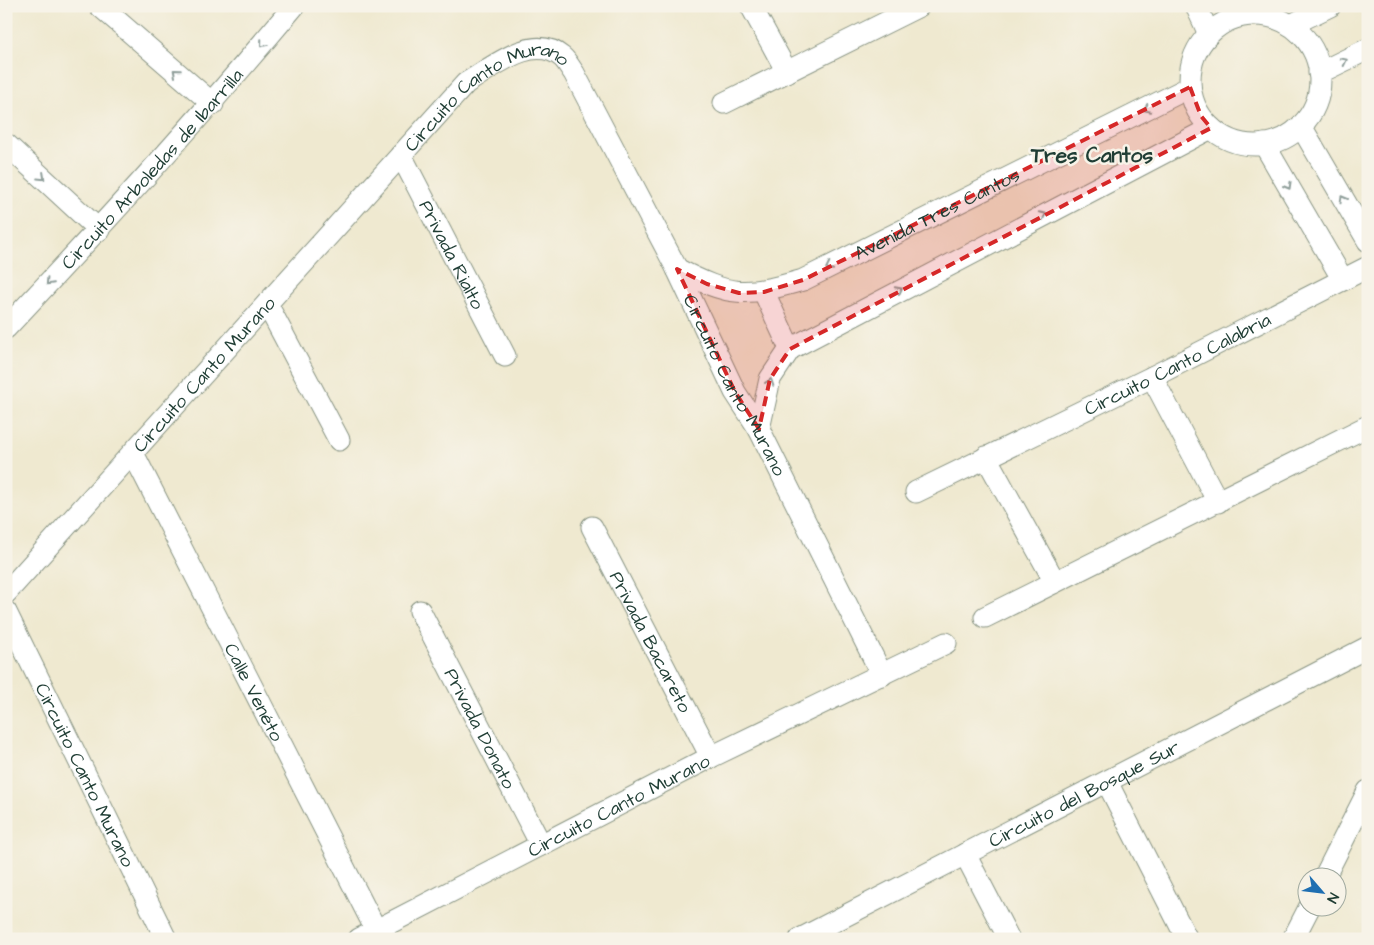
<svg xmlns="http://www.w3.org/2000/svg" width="1374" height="945" font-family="'Architects Daughter',sans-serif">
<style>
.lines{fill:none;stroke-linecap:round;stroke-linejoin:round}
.street-casing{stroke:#879382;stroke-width:23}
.street{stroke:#fff;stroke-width:21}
.oneway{stroke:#8f9e9a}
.marked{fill:#d62828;fill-opacity:0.2;stroke:#d62828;stroke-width:4;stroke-dasharray:10 6;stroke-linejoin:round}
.labels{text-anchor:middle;stroke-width:5;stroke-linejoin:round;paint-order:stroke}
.street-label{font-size:19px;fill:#1f3d34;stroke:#f7f3e8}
.quarter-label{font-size:21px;font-weight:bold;fill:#1f3d34;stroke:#f7f3e8}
</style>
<rect width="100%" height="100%" fill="#f7f3e8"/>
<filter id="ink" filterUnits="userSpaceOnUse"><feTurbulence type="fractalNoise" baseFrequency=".02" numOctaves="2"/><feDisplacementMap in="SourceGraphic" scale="10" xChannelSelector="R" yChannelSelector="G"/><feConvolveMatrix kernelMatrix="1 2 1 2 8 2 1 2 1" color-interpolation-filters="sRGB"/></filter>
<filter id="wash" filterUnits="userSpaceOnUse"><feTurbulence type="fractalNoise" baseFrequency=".0096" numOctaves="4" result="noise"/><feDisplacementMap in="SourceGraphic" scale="20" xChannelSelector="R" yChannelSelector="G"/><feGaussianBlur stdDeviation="1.12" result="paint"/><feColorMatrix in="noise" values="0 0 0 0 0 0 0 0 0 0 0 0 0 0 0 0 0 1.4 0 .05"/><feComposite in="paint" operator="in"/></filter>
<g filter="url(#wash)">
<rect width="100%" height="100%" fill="#efe9d0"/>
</g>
<g filter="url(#ink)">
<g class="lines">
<defs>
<g id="street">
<path d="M100,6l113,98"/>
<path d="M751,6l36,66"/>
<path d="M1196,6l13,28"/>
<circle cx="1255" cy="80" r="65"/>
<path d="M1291,25l39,-19"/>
<path d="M1319,73l49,-24"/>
<path d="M724,103l195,-97"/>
<path d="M1301,126l67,115"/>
<path d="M6,144l93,86"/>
<path d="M1264,144l79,136"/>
<path id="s1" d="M401,155l104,201"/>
<path id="s2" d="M677,269c54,28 67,28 126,11l387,-193"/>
<path d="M764,292l26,57"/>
<path d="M267,304l72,136"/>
<path id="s3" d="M6,328c99,-105 195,-211 288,-322"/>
<path d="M1152,377l66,125"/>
<path d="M759,429l11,-50 20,-30 421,-221"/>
<path id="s4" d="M133,453l243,477"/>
<path d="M986,457l69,125"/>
<path id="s5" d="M916,492l236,-115 216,-110"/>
<path id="s6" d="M592,527l119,230"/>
<path id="s7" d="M6,593l460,-510c26,-15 67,-51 96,-26 5,4 8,11 12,16l103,196 58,123 24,37 123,246"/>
<path id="s8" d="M420,611l121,234"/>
<path id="s9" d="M6,612l160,327"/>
<path d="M985,617l383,-191"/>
<path d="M1107,782l80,157"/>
<path d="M965,854l44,85"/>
<path d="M1324,878l44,-87"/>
<path id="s10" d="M359,939l352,-182 235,-114"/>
<path id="s11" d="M800,939l568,-292"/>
<path d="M1293,939l16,-31"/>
</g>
</defs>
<use href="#street" class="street-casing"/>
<use href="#street" class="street"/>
</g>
<defs><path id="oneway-chevron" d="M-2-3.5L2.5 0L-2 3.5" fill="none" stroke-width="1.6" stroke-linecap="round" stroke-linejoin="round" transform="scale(1.25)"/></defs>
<g class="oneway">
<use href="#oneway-chevron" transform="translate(263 44) rotate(130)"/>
<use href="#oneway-chevron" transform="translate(1344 61) rotate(-26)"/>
<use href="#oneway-chevron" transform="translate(176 72) rotate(-139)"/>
<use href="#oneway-chevron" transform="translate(1147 109) rotate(154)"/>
<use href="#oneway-chevron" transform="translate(42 177) rotate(43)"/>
<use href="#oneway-chevron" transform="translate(1288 186) rotate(60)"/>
<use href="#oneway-chevron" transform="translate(1343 199) rotate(-120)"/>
<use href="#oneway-chevron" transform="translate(1043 215) rotate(-27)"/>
<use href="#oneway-chevron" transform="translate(829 267) rotate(154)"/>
<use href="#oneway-chevron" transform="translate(49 282) rotate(133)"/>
<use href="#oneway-chevron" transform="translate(899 290) rotate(-27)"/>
<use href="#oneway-chevron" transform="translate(770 382) rotate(-71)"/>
</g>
</g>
<path class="marked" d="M1190,87l11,29 10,12 -421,221 -20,30 -11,50 -24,-37 -58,-123 30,15 32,9 25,-1 39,-12z"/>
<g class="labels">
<g class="street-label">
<text dy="7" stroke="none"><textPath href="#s7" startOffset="700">Circuito Canto Murano</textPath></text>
<text dy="7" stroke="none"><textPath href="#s3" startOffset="216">Circuito Arboledas de Ibarrilla</textPath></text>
<text dy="7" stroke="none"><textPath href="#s2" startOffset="281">Avenida Tres Cantos</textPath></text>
<text dy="7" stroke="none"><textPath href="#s1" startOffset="112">Privada Rialto</textPath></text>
<text dy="7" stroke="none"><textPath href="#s5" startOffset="291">Circuito Canto Calabria</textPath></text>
<text dy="7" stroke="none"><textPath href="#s7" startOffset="295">Circuito Canto Murano</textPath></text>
<text dy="7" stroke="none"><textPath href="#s7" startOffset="1165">Circuito Canto Murano</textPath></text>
<text dy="7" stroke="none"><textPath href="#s6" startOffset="129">Privada Bacareto</textPath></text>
<text dy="7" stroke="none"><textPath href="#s4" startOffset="268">Calle Venéto</textPath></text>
<text dy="7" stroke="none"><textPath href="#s8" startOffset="132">Privada Donato</textPath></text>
<text dy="7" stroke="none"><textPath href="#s9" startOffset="181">Circuito Canto Murano</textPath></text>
<text dy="7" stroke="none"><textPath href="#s11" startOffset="319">Circuito del Bosque Sur</textPath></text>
<text dy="7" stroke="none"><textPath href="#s10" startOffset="292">Circuito Canto Murano</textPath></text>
</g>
<g class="quarter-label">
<text x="1092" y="162">Tres Cantos</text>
</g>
</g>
<rect width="1374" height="945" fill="none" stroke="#f7f3e8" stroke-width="25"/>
<g transform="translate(1322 892) rotate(118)"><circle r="24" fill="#f7f3e8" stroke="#a1aaa0"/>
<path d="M0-4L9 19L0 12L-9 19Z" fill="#1f6fb2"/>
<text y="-8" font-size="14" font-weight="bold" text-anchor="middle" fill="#1f3d34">N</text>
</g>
</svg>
